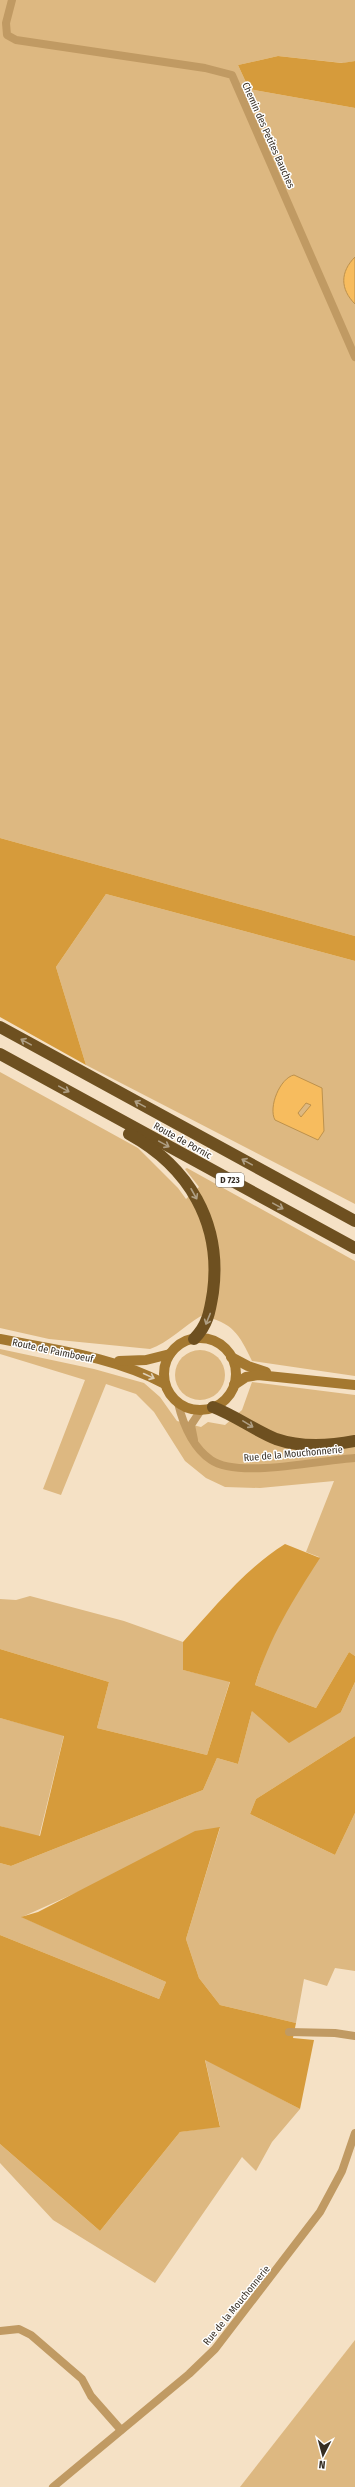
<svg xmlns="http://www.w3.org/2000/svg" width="355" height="2487" font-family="'Fira Sans Condensed',sans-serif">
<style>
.green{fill:#ddb881}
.forest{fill:#d69b3b}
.water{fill:#f7bc5e;stroke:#bd914c;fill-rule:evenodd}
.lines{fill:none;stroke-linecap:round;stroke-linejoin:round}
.street{stroke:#c09a63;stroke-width:8}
.secondary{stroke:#a47830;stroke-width:10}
.highway{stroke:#6e5020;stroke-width:12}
.oneway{stroke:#af9f84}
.oneway2{stroke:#dfd0b7}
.labels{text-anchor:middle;stroke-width:3;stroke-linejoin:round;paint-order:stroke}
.shield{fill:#fff;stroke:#726c65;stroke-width:1}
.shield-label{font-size:9px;font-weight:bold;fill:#352d23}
.street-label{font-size:10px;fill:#352d23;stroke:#fff}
</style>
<rect width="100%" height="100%" fill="#f5e1c5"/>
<g class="green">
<path d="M0,0h355v61l-12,2 -65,-7 -40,9 11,24 106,19v828l-355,-98z"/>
<path d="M106,894l249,67v243l-269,-139 -30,-98z"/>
<path d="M0,1072l138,76 40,40 8,11 13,-12 -14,-18 2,-1 168,93v115l-103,-15c-13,-27 -19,-39 -51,-45 -17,10 -33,27 -51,33l-101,-10 -49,-11z"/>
<path d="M0,1349l94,20 50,14 16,14 17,24 24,6 7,-5 17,3 17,-15 10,-28 103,13v261l-6,-4 -33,56 -61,-23 13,-40 20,-37 31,-51 -13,-5 28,-71 -74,7 -35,-1 -19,-9 -21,-17 -31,-49 -18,-18 -30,-10 -45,111 -18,-6 42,-109 -85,-26z"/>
<circle cx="200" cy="1375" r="25"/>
<path d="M30,1596l94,25 59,21v28l47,11 -23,74 -110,-27 12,-46 -109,-33v-50l16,1z"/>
<path d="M355,1682v54l-99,63 -6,15 85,41 20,-42v158l-20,-3 -8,18 -23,-7 -8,44 -76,-18 -21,-27 -13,-39 34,-111 -198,89 144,65 -7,17 -159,-64v-72l11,3 192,-76 14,-32 21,6 14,-53 89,1z"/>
<path d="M0,1718l64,17 -25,102 -39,-11z"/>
<path d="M205,2059l95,50 -28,33 -16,29 -14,-14 -87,126 -102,-63 -53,-57v-19l100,87 80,-99 40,-6z"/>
<path d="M355,2340v147h-115z"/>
</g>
<g class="forest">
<path d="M278,56l64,7 13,-2v47l-106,-19 -11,-24z"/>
<path d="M0,838l355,98v25l-249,-67 -50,73 30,98 -86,-48z"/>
<path d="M285,1544l35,14c-27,42 -50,78 -65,127l61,23 33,-56 6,4v26l-14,30 -52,31 -37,-32 -14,53 -21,-6 -14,32 -192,76 -11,-3v-37l40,10 24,-100 -64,-18v-69l109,33 -12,46 110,27 23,-73 -47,-12v-28c31,-34 62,-73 102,-98z"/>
<path d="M355,1736v77l-20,42 -85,-41 6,-15z"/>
<path d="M220,1827l-34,112 13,39 21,27 76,18 -3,15 21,2 -14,69 -95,-49 15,67 -40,5 -80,99 -100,-87v-209l159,64 7,-17 -145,-65 17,-5 157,-81z"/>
</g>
<g class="water">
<path d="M355,257v47c-15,-15 -15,-32 0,-47z"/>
<path d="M294,1075l28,13 2,43 -6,9 -43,-20c-7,-13 5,-42 19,-45zM306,1103l5,2 -10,12 -3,-4z"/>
</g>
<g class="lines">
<g class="street">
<path d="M12,0l-6,23 1,12 9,5 189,28 27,7 123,282"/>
<path d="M178,1403c5,21 14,44 33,57 27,19 110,0 144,-2"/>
<path d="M194,1440l-3,-15 10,-15"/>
<path d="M289,2032l46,1 20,3"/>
<path d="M0,2331l19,-2 12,6 51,44 9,17 30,34"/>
<path d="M53,2487l136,-113 26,-25 105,-137 22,-41 13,-38"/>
</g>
<g class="secondary">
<circle cx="200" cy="1374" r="36"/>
<path d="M0,1339c56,11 114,18 165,45"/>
<path d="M231,1357l17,9 18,6"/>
<path d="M119,1361l27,-1 24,-6"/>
<path d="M234,1385l12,-8 12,-2 97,10"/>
</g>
<g class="highway">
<path d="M0,1027l355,194"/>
<path d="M0,1054l355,194"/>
<path d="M129,1134c60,33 93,89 84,158 -3,19 -5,33 -19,47"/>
<path d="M213,1407c23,9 41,23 63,32 26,9 53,7 79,2"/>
</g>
</g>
<defs><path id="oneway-shaft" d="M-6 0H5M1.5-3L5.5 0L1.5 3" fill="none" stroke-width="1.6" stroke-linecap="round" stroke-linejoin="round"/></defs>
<g class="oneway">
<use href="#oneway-shaft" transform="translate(26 1042) rotate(-151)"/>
<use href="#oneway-shaft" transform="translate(64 1089) rotate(29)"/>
<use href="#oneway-shaft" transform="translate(140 1104) rotate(-151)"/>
<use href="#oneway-shaft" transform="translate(164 1144) rotate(29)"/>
<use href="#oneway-shaft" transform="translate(247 1162) rotate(-151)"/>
<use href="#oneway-shaft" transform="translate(194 1194) rotate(61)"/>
<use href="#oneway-shaft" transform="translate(278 1206) rotate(29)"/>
<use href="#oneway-shaft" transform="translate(208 1319) rotate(112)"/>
<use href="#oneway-shaft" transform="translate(248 1424) rotate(31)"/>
</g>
<use class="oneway2" href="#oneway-shaft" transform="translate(149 1376) rotate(25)"/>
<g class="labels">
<rect class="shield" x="216" y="1173" width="28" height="14" rx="3"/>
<g class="shield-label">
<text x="230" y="1183">D 723</text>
</g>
<g class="street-label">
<text transform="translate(269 135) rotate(66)" y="4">Chemin des Petites Bauches</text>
<text transform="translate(183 1140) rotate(29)" y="4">Route de Pornic</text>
<text transform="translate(53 1350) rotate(12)" y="4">Route de Paimboeuf</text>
<text transform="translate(293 1453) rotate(-5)" y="4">Rue de la Mouchonnerie</text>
<text transform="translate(236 2305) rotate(-51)" y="4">Rue de la Mouchonnerie</text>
</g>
</g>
<g transform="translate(323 2455) rotate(186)" stroke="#ffffff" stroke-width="3" paint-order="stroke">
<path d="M0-3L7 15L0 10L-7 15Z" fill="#352d23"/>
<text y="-6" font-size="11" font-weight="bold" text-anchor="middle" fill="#352d23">N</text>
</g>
</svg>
